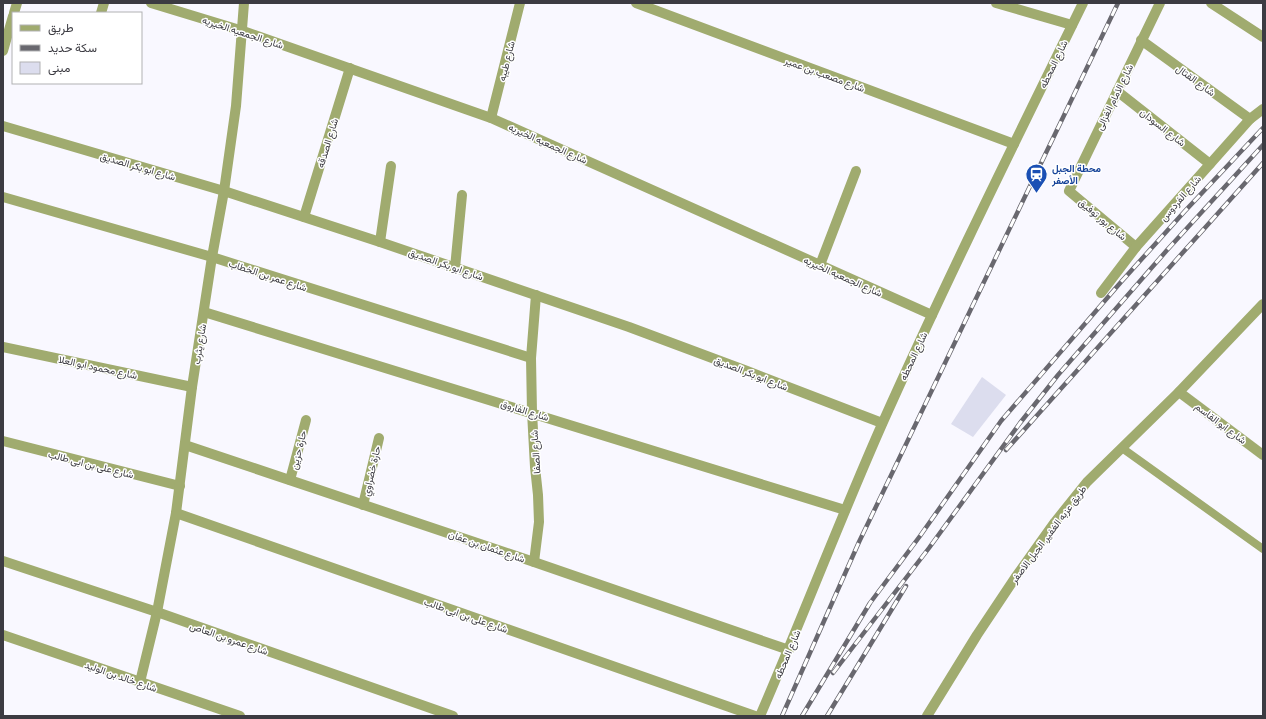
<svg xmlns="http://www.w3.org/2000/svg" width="1266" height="719" font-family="'PT Sans Narrow',Vazirmatn,sans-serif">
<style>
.building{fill:#dcddee}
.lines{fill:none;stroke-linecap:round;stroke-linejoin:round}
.service{stroke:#a0ab6f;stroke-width:8}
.minor{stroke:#a0ab6f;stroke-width:10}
.tertiary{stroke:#a0ab6f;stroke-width:10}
.rail-casing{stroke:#69686f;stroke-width:4.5}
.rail{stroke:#fff;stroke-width:3;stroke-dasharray:9;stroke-linecap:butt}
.labels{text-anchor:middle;stroke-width:3;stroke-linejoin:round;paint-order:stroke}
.street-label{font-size:10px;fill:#3c3b42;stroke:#fff}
.transit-label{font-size:10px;font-weight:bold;fill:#164399;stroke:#fff;text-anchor:start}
</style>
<rect width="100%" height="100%" fill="#f9f8ff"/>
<path class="building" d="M982,377l24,18 -33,42 -22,-13z"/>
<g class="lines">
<path class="service" d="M1122,448l141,101"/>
<g class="minor">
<path d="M151,3l92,28 248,87 441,197"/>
<path d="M636,3l378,141"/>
<path d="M996,3l76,22"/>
<path d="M1211,3l52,34"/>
<path d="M14,13l3,-10"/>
<path d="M101,13l3,-10"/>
<path d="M1141,40l109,79"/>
<path d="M3,51l10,-35"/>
<path d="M1117,91l93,73"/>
<path d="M491,118l29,-115"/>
<path d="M3,126l221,65 156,51 249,85 118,44 135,52"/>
<path d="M3,197l209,60 319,101"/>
<path d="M304,217l46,-149"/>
<path d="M380,242l11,-76"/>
<path d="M1136,247l-67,-56 91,-188"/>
<path d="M820,265l36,-94"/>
<path d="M455,268l7,-73"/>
<path d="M1101,293l35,-46 74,-83 40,-45 13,-10"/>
<path d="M204,312l641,198"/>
<path d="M3,347l189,40"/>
<path d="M1179,392l84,63"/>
<path d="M3,441l177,45"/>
<path d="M185,445l349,117 255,88"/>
<path d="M290,480l16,-60"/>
<path d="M363,505l16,-67"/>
<path d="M176,513l579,203"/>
<path d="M3,561l154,51 296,104"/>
<path d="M534,562l5,-40 -1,-27 -3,-28 -3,-55 -1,-54 5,-63"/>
<path d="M3,635l237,81"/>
<path d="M140,682l17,-70 19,-99 16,-126 20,-130 12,-66 12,-85 8,-103"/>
</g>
<g class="tertiary">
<path d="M760,716c42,-97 80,-197 123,-294 63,-141 132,-280 200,-419"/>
<path d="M927,716l50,-81 38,-57 40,-56 32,-40 92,-90 84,-88"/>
</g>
<defs>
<g id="rail">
<path d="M1006,450l257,-287"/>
<path d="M833,673l96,-125 91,-125 38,-48 110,-126 95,-104"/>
<path d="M782,716l77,-174 259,-539"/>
<path d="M802,716l68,-113 50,-67 81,-115 120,-139 64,-71 78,-83"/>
<path d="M827,716l79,-130"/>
</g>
</defs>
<use href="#rail" class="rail-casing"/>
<use href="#rail" class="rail"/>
</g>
<defs>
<symbol id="station-pin" viewBox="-11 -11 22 30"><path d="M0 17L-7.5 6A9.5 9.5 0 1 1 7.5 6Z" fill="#1a4fb4" stroke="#fff"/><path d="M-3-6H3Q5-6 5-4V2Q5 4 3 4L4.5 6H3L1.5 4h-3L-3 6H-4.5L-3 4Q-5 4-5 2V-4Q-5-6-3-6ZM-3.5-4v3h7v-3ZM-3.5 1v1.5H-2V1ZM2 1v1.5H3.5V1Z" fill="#fff"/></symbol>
</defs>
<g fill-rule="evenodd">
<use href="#station-pin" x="1024" y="162" width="25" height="34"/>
</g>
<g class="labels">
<g class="street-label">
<text transform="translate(243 32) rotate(18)" y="4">شارع الجمعيه الخيريه</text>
<text transform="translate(506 61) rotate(-76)" y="4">شارع طيبه</text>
<text transform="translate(1053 64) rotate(-64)" y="4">شارع المحطه</text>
<text transform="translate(825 74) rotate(20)" y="4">شارع مصعب بن عمير</text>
<text transform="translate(1196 80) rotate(36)" y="4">شارع القتال</text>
<text transform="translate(1114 97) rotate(-64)" y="4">شارع الامام الغزالى</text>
<text transform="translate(1163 127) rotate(38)" y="4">شارع السودان</text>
<text transform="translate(327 143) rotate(-73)" y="4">شارع الصدقه</text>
<text transform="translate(548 143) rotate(24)" y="4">شارع الجمعيه الخيريه</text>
<text transform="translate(138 166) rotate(16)" y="4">شارع ابو بكر الصديق</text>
<text transform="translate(1180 198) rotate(-49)" y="4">شارع الفردوس</text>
<text transform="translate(1103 219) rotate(40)" y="4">شارع بور توفيق</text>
<text transform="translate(446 264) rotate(19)" y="4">شارع ابو بكر الصديق</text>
<text transform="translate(268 275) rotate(18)" y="4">شارع عمر بن الخطاب</text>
<text transform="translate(843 276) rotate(24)" y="4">شارع الجمعيه الخيريه</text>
<text transform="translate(199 344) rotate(-81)" y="4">شارع يثرب</text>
<text transform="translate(913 356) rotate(-65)" y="4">شارع المحطه</text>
<text transform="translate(98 367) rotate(12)" y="4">شارع محمود ابو العلا</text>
<text transform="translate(751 373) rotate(21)" y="4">شارع ابو بكر الصديق</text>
<text transform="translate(525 410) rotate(17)" y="4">شارع الفاروق</text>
<text transform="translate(1221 423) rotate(37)" y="4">شارع ابو القاسم</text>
<text transform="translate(298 450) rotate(-76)" y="4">حارة حزين</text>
<text transform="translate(535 452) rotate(-94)" y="4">شارع الصفا</text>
<text transform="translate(91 464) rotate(14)" y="4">شارع على بن ابى طالب</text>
<text transform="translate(371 471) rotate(-77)" y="4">حارة خضراوي</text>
<text transform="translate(1048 534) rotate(-53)" y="4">طريق عزبه الغفير, الجبل الاصفر</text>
<text transform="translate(487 546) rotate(19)" y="4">شارع عثمان بن عفان</text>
<text transform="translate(466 615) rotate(19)" y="4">شارع على بن ابى طالب</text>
<text transform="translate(229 638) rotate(19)" y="4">شارع عمرو بن العاص</text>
<text transform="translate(787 654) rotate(-67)" y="4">شارع المحطه</text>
<text transform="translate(121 676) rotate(19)" y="4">شارع خالد بن الوليد</text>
</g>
<g class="transit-label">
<text x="1052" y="172">محطة الجبل<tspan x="1052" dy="12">الأصفر</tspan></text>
</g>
</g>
<rect width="1266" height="719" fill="none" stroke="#3c3b42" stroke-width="8"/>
<rect x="12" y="12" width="130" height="72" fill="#ffffff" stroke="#b1b1b3"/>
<rect x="20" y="25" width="20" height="6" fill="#a0ab6f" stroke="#b1b1b3"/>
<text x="48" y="32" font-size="12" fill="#3c3b42">طريق</text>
<rect x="20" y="45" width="20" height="6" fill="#69686f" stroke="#b1b1b3"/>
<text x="48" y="52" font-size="12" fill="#3c3b42">سكة حديد</text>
<rect x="20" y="62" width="20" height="12" fill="#dcddee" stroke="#b1b1b3"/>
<text x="48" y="72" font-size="12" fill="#3c3b42">مبنى</text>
</svg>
